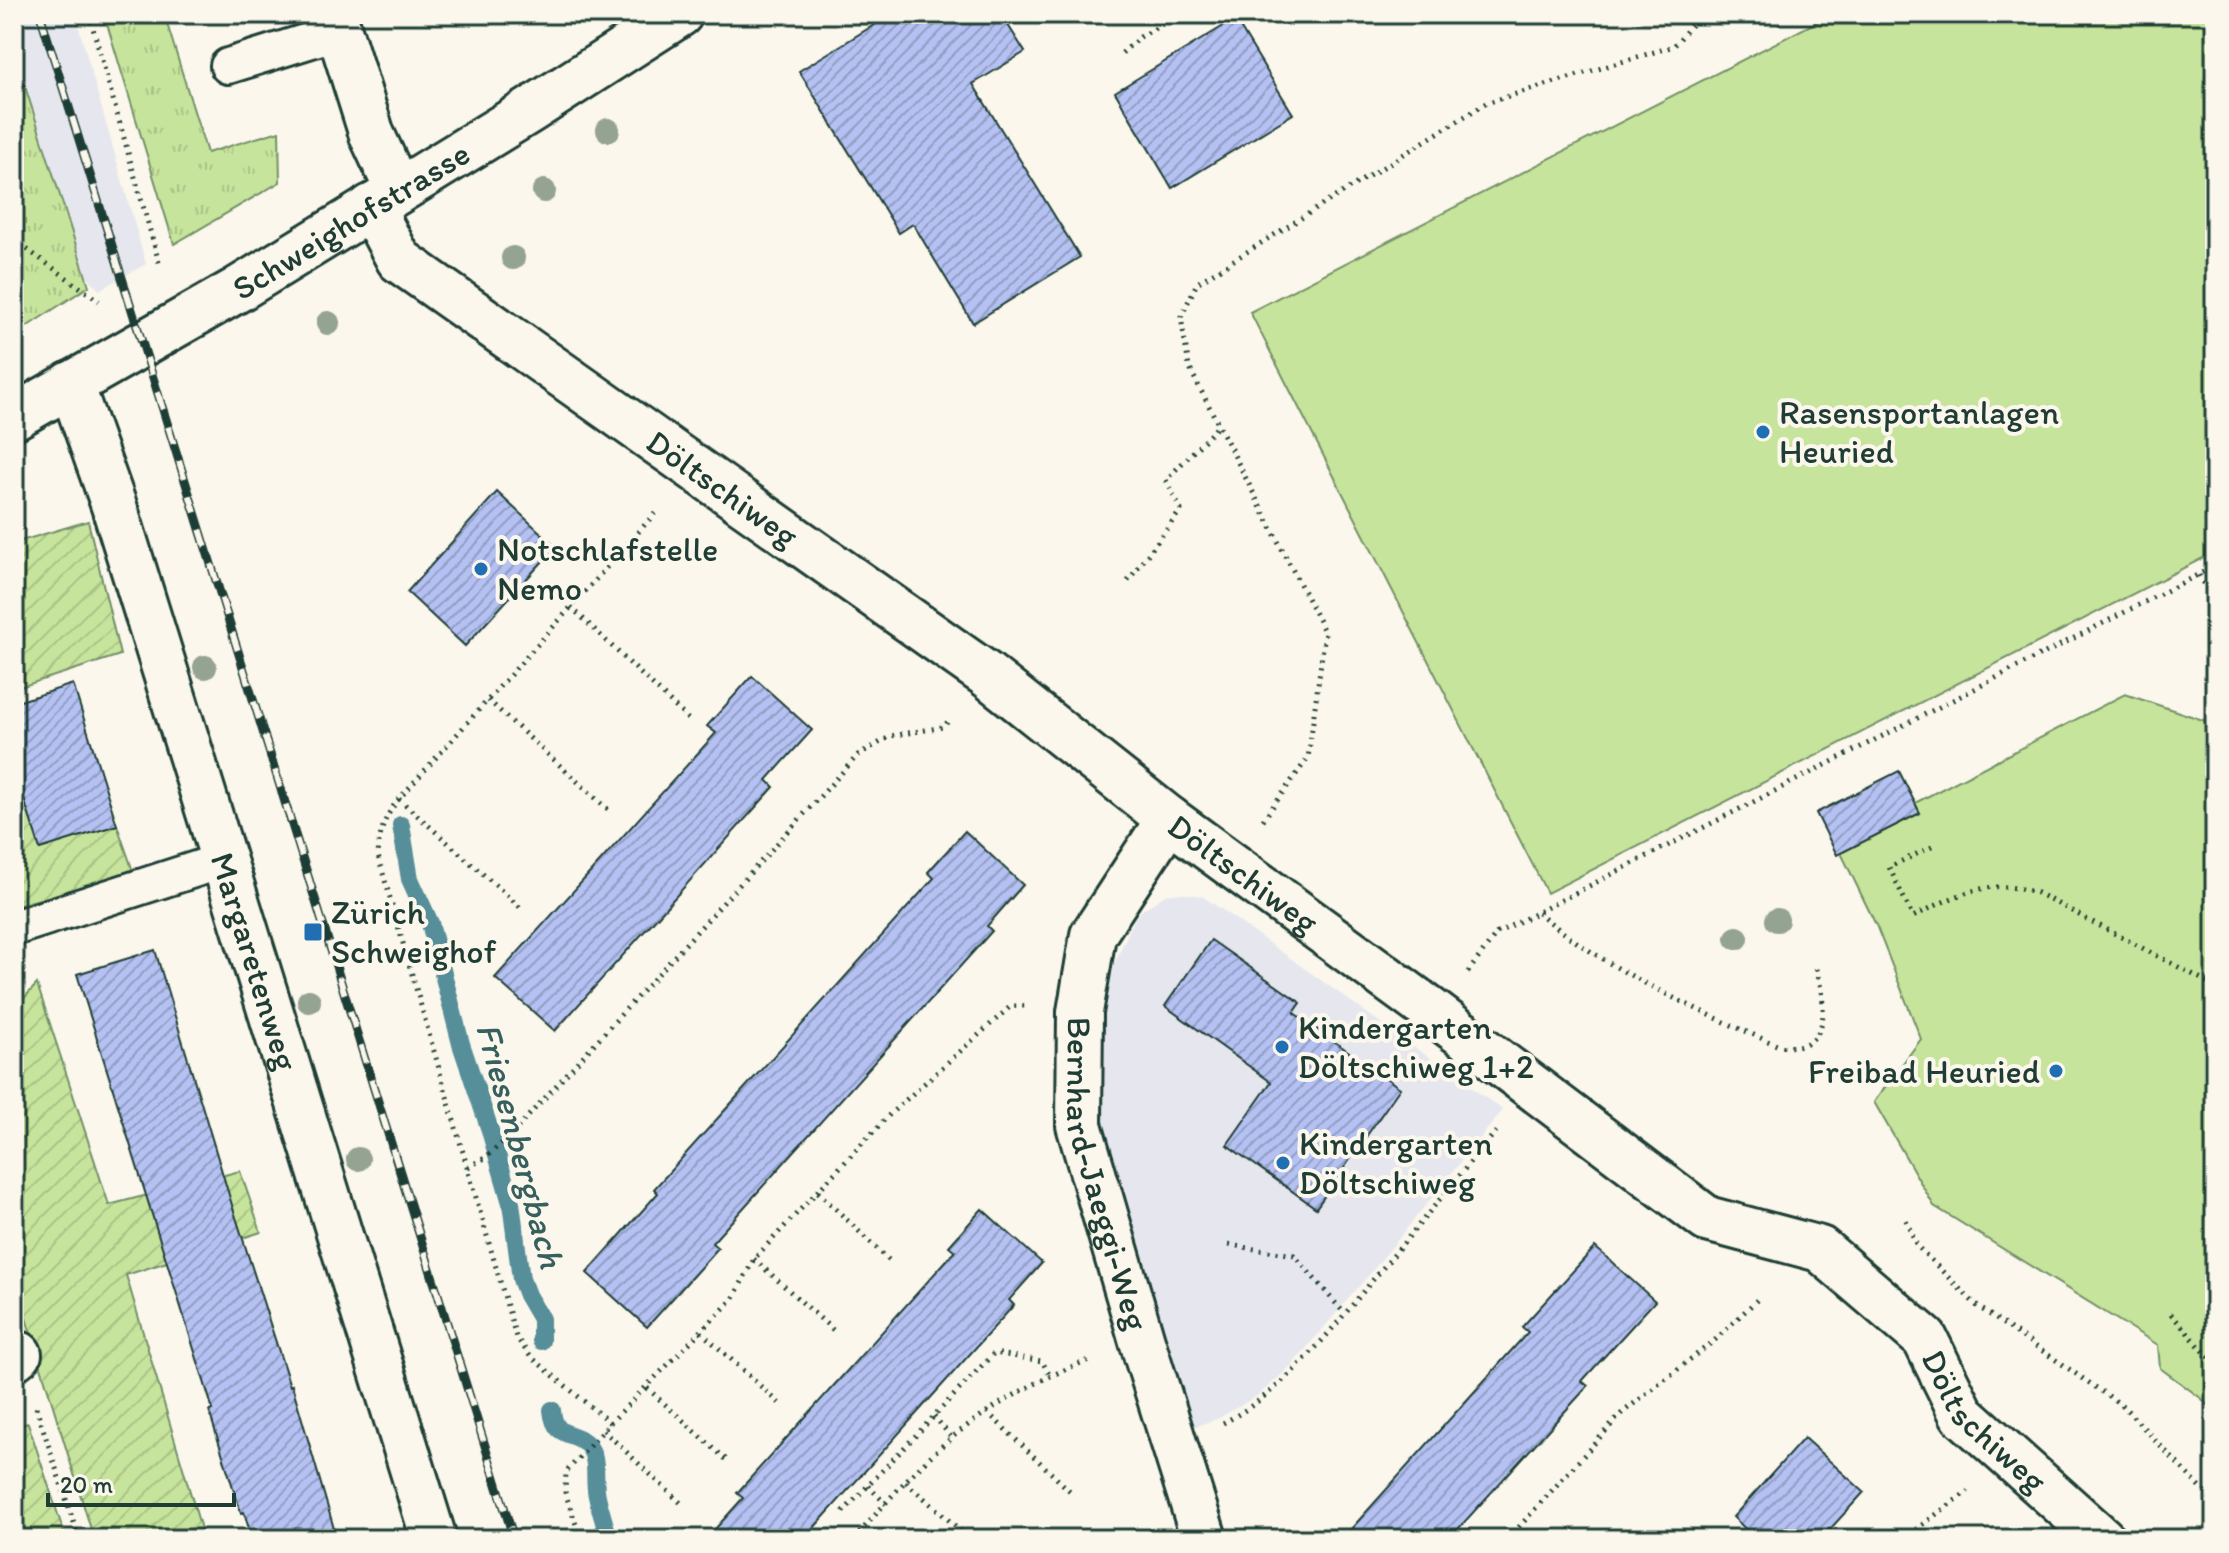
<svg xmlns="http://www.w3.org/2000/svg" width="2229" height="1553" font-family="Itim,sans-serif">
<style>
.built{fill:#e6e7ee}
.grass{fill:url(#grass-tufts);stroke:#739068;stroke-width:2}
.park{fill:#c7e49c;stroke:#739068;stroke-width:2}
.garden{fill:url(#garden-furrows);stroke:#739068;stroke-width:2}
.lines{fill:none;stroke-linecap:round;stroke-linejoin:round}
.stream{stroke:#578e99;stroke-width:18}
.building{fill:url(#building-hatch);stroke:#1f3d34;stroke-width:2}
.lane-casing{stroke:#1f3d34;stroke-width:40}
.street-casing{stroke:#1f3d34;stroke-width:50}
.secondary-casing{stroke:#1f3d34;stroke-width:50}
.path{stroke:#1f3d34;stroke-width:5;stroke-dasharray:2 6;stroke-linecap:butt}
.lane{stroke:#fbf7ec;stroke-width:34}
.street{stroke:#fbf7ec;stroke-width:44}
.secondary{stroke:#fbf7ec;stroke-width:44}
.rail-casing{stroke:#1f3d34;stroke-width:9}
.rail{stroke:#fbf7ec;stroke-width:6;stroke-dasharray:18;stroke-linecap:butt}
.tree{fill:#95a392}
.poi-dot{fill:#1f6fb2;stroke:#fbf7ec;stroke-width:3}
.labels{text-anchor:middle;stroke-width:8;stroke-linejoin:round;paint-order:stroke}
.street-label{font-size:34px;fill:#1f3d34;stroke:#fbf7ec}
.poi-label{font-size:34px;fill:#1f3d34;stroke:#fbf7ec;text-anchor:start}
.water-label{font-size:36px;font-style:italic;fill:#365f5e;stroke:#fbf7ec}
</style>
<defs>
<pattern id="grass-tufts" width="24" height="20" patternUnits="userSpaceOnUse" patternTransform="scale(2)"><rect width="24" height="20" fill="#c7e49c"/><path d="M3 7l-1-3M5 7V3M7 7l1-3M15 17l-1-3M17 17v-4M19 17l1-3" fill="none" stroke="#aac487"/></pattern>
<pattern id="garden-furrows" width="10" height="10" patternUnits="userSpaceOnUse" patternTransform="scale(2)"><rect width="10" height="10" fill="#c7e49c"/><path d="M-1 1l2-2M0 10L10 0M9 11l2-2" fill="none" stroke="#aac487"/></pattern>
<pattern id="building-hatch" width="6" height="6" patternUnits="userSpaceOnUse" patternTransform="scale(2)"><rect width="6" height="6" fill="#b4c1f2"/><path d="M-1 1l2-2M0 6l6-6M5 7l2-2" fill="none" stroke="#929ec5"/></pattern>
</defs>
<rect width="100%" height="100%" fill="#fbf7ec"/>
<filter id="ink" filterUnits="userSpaceOnUse"><feTurbulence type="fractalNoise" baseFrequency=".0125" numOctaves="2"/><feDisplacementMap in="SourceGraphic" scale="16" xChannelSelector="R" yChannelSelector="G"/><feConvolveMatrix kernelMatrix="1 2 1 2 8 2 1 2 1" color-interpolation-filters="sRGB"/></filter>
<g filter="url(#ink)">
<g class="built">
<path d="M14,14h61l71,250 -47,26 -20,-23 -65,-207z"/>
<path d="M1181,893l21,3 12,8 289,206 -125,154 -86,101 -32,29 -41,24 -30,11 -92,-309 -1,-73 17,-81 22,-48 6,-7 24,-16z"/>
</g>
<g class="grass">
<path d="M104,14h60l43,139 72,-22 1,51 -106,62z"/>
<path d="M14,52l75,234 -75,49z"/>
</g>
<g class="park">
<path d="M1832,14h383v538l-668,341 -297,-581z"/>
<path d="M2125,694l90,30v690l-13,-15 -42,-31 -2,-23 -224,-139 -60,-104 47,-63 -45,-114 -35,-72 79,-40 -5,-10z"/>
</g>
<g class="garden">
<path d="M88,521l32,134 -106,34v-146z"/>
<path d="M14,767l26,81 77,-23 17,49 -120,32z"/>
<path d="M37,984l72,221 131,-34 21,61 -135,43 78,264h-110l-80,-260v-270z"/>
<path d="M28,1423l38,116h-52v-112z"/>
</g>
<g class="lines">
<g class="stream">
<path d="M401,825l9,54 20,44 31,121 28,83 22,76 10,76 6,16 14,24v22"/>
<path d="M552,1410c3,32 23,18 37,37 10,14 4,32 8,49 3,14 8,29 12,43"/>
</g>
</g>
<g class="building">
<path d="M892,14h109l24,38 -52,32 107,173 -107,66 -60,-99 -14,9 -100,-162z"/>
<path d="M1235,19l58,95 -121,74 -57,-96z"/>
<path d="M497,492l59,55 -91,99 -58,-54z"/>
<path d="M752,676l60,54 -45,50 7,7 -219,244 -60,-53 221,-245 -9,-7z"/>
<path d="M73,684l44,141 -77,24 -26,-81v-65z"/>
<path d="M1899,771l21,42 -83,42 -21,-42z"/>
<path d="M965,831l58,54 -36,41 5,5 -280,312 6,5 -71,79 -60,-54 71,-80 -4,-4 280,-311 -6,-6z"/>
<path d="M1211,940l90,63 -7,10 106,75 -84,120 -89,-63 44,-63 -106,-76z"/>
<path d="M155,950l77,255 58,181 2,-1 45,154h-85l-8,-27 -3,1 -32,-102 4,-1 -136,-436z"/>
<path d="M982,1209l60,54 -33,37 5,5 -210,234h-98l37,-41 -6,-5 218,-242 -6,-5z"/>
<path d="M1595,1247l60,54 -73,80 6,5 -139,153h-107l186,-207 -6,-5z"/>
<path d="M1804,1438l60,54 -43,47h-65l-23,-22z"/>
</g>
<g class="lines">
<defs>
<g id="lane">
<path d="M228,66l112,-35"/>
<path d="M14,928l210,-68"/>
</g>
<g id="street">
<path d="M334,14l38,121 26,56"/>
<path id="s1" d="M371,207l28,53 587,414 183,145 268,196 270,204 113,30 105,90 37,75 140,125"/>
<path id="s2" d="M71,384l43,122 320,1033"/>
<path id="s3" d="M1169,819l-76,116 -13,77 -1,113 63,216 62,198"/>
<path d="M14,1358l5,-4"/>
</g>
<g id="secondary">
<path id="s4" d="M14,417l223,-127 292,-179 151,-97"/>
</g>
</defs>
<use href="#lane" class="lane-casing"/>
<use href="#street" class="street-casing"/>
<use href="#secondary" class="secondary-casing"/>
<g class="path">
<path d="M89,14l71,252"/>
<path d="M1122,53l18,-16 40,-23"/>
<path d="M14,240l85,61"/>
<path d="M2199,575l16,34"/>
<path d="M1128,581l53,-71 -15,-30 53,-55"/>
<path d="M571,607l120,115"/>
<path d="M488,700l123,112"/>
<path d="M399,799l123,110"/>
<path d="M1263,820l45,-62 17,-125 -136,-266 -8,-50 16,-34 289,-180 188,-57 26,-32"/>
<path d="M1932,847l-43,20 24,50c43,-22 76,-40 124,-24l178,93"/>
<path d="M1538,912c63,56 163,100 241,134 53,7 48,-41 37,-77"/>
<path d="M1468,972l29,-39 718,-367"/>
<path d="M468,1167l17,-9 26,-23 347,-380 33,-19 52,-9 8,-9"/>
<path d="M818,1192l75,72"/>
<path d="M1906,1220l11,26 60,60 146,100 92,97"/>
<path d="M1229,1245l65,10 51,59"/>
<path d="M754,1259l79,71"/>
<path d="M2171,1314l44,50"/>
<path d="M701,1332l78,71"/>
<path d="M647,1388l83,75"/>
<path d="M36,1407l43,132"/>
<path d="M987,1412l83,79"/>
<path d="M934,1416l17,21"/>
<path d="M610,1423l123,-124 21,-40 136,-145 121,-108h14"/>
<path d="M1223,1423c64,-33 109,-94 154,-148 41,-49 81,-98 122,-147"/>
<path d="M603,1430l81,76"/>
<path d="M906,1482l64,57"/>
<path d="M868,1486l18,18"/>
<path d="M843,1512l151,-159 48,8 9,17"/>
<path d="M581,1539l-16,-47 1,-20 44,-49 -80,-67 -14,-19 -138,-481c1,-23 6,-39 21,-57l259,-289"/>
<path d="M854,1539c26,-29 51,-60 80,-86 42,-39 104,-75 158,-94"/>
<path d="M1508,1539l114,-126 93,-73 46,-44"/>
<path d="M1903,1539l65,-48"/>
</g>
<use href="#lane" class="lane"/>
<use href="#street" class="street"/>
<use href="#secondary" class="secondary"/>
<defs>
<path id="rail" d="M40,14l474,1525"/>
</defs>
<use href="#rail" class="rail-casing"/>
<use href="#rail" class="rail"/>
</g>
<g class="tree">
<circle cx="608" cy="130" r="12"/>
<circle cx="544" cy="191" r="12"/>
<circle cx="513" cy="258" r="12"/>
<circle cx="328" cy="323" r="12"/>
<circle cx="205" cy="667" r="12"/>
<circle cx="1777" cy="920" r="12"/>
<circle cx="1737" cy="938" r="12"/>
<circle cx="309" cy="1001" r="12"/>
<circle cx="358" cy="1159" r="12"/>
</g>
</g>
<g class="poi-dot">
<circle cx="1763" cy="432" r="8"/>
<circle cx="481" cy="569" r="8"/>
<rect x="303" y="922" width="20" height="20" rx="4"/>
<circle cx="1282" cy="1047" r="8"/>
<circle cx="2056" cy="1071" r="8"/>
<circle cx="1283" cy="1163" r="8"/>
</g>
<g class="labels">
<g class="street-label">
<text dy="12" stroke="none"><textPath href="#s4" startOffset="390">Schweighofstrasse</textPath></text>
<text dy="12" stroke="none"><textPath href="#s1" startOffset="456">Döltschiweg</textPath></text>
<text dy="12" stroke="none"><textPath href="#s1" startOffset="1104">Döltschiweg</textPath></text>
<text dy="12" stroke="none"><textPath href="#s2" startOffset="606">Margaretenweg</textPath></text>
<text dy="12" stroke="none"><textPath href="#s3" startOffset="382">Bernhard-Jaeggi-Weg</textPath></text>
<text dy="12" stroke="none"><textPath href="#s1" startOffset="2040">Döltschiweg</textPath></text>
</g>
<g class="poi-label">
<text x="1779" y="424">Rasensportanlagen<tspan x="1779" dy="39">Heuried</tspan></text>
<text x="497" y="561">Notschlafstelle<tspan x="497" dy="39">Nemo</tspan></text>
<text x="331" y="924">Zürich<tspan x="331" dy="39">Schweighof</tspan></text>
<text x="1298" y="1039">Kindergarten<tspan x="1298" dy="39">Döltschiweg 1+2</tspan></text>
<text x="2040" y="1083" text-anchor="end">Freibad Heuried</text>
<text x="1299" y="1155">Kindergarten<tspan x="1299" dy="39">Döltschiweg</tspan></text>
</g>
<g class="water-label">
<text transform="translate(521 1145) rotate(75)" y="13">Friesenbergbach</text>
</g>
</g>
<rect width="2229" height="1553" fill="none" stroke="#fbf7ec" stroke-width="48"/>
<rect x="24" y="24" width="2181" height="1505" fill="none" stroke="#1f3d34" stroke-width="3" filter="url(#ink)"/>
<path d="M48 1493v12h186v-12" fill="none" stroke="#1f3d34" stroke-width="4"/>
<text x="60" y="1493" font-size="24" fill="#1f3d34" stroke="#fbf7ec" stroke-width="6" paint-order="stroke">20 m</text>
</svg>
